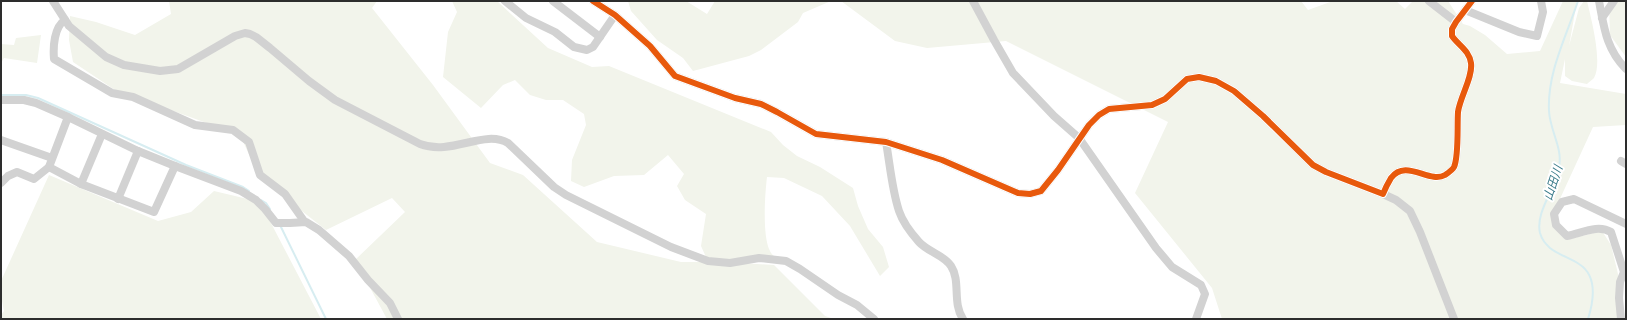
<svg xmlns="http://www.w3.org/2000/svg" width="1627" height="320" font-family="Cabin,'Noto Sans JP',sans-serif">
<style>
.green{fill:#f2f4eb}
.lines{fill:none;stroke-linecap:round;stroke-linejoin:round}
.stream{stroke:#d7edf1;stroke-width:2}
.minor{stroke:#d2d2d2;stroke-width:8}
.cycleway-casing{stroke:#fff;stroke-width:8}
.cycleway{stroke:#e8590c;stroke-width:6}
.labels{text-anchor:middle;stroke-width:4;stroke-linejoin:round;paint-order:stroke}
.water-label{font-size:12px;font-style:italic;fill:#397b8a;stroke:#fff}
</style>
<rect width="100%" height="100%" fill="#fff"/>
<g class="green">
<path d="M169,1h208l-5,7 61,77 57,78 33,12 74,67 84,20h41l-16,-5 -5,-11 5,-32 -21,-14 -8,-14 7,-12 -16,-19 -24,20 -30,1 -30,11 -13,-6 1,-21 14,-35 -2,-11 -21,-14h-17l-16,-5 -15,-15 -12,5 -22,23 -38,-31 5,-45 9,-20 -5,-11h45l51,47 44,19 17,-1 162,66 12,13 14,11 23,11 33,21 5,18 10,23 15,18 6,20 -9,9 -30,-50 -28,-30 -38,-18 -17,-1c-2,16 -5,59 3,74 1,3 5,6 8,9l-52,2 48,3 51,51 9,3h-447l-32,-59 50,-48 -13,-14 -66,32 -66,-52 -20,-43 -125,-45 -42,-28 -4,-22 1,-24 26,6 39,13 36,-21z"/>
<path d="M628,1h58l21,13 8,-13h116l-28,12 -5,9 -37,28 -12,6 -56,15 -10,-13 -26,-18 -26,-29z"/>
<path d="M841,1h460l7,9 25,-9h63l9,8 8,-8h35l15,23 7,2 15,9 22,19 33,-3 23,-50h14l-8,45 10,-38 5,-7h3c4,17 16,61 7,77 -2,2 -5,4 -7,6l-15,-3 -7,-5v-17l-5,24 66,11v31l-33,2 -40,87 13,26 36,-9 9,14 7,29 3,45h-399l-10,-31 -77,-95 33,-71 -162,-81 -79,7 -32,-7z"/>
<path d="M1609,1h17v56l-16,-22z"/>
<path d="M41,35l-4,28 -33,-5 -3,5v-19l13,1 2,-7z"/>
<path d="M49,175l109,46 33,-9 23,-21 46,11 61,117h-320v-4l3,-4 -3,-15v-15z"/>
</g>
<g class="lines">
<g class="stream">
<path d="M1578,1c-12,36 -31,72 -29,110 1,20 14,37 10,56 -3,21 -24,45 -19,66 2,7 5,10 10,15 9,7 20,10 29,16 19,12 15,36 9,55"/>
<path d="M1,95h25l12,3 148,67 57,22 6,4"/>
<path d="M261,200l5,3 4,6"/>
<path d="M280,225l46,94"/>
</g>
<g class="minor">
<path d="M53,1l16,25 37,31 18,8 36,6 18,-2 57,-33 10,-3 5,1 6,3 14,11 39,33 26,19 85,44c32,12 64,-15 88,-1l46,44 12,8 105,52 37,14 22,2 29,-5 27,3 14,8 38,26 19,10 17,14"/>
<path d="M505,1l21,17 29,14 19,15 13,3 6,-3 22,-32"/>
<path d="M553,1l47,36"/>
<path d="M593,1l22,14 35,31 25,30 60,22 26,6 16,8 39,22 70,8 56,18 76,33 12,1 11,-3 17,-21 31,-45 10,-10 10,-6 43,-4 13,-6 22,-20 12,-2 17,4 18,10 29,25 50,49 13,7 57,22c2,-5 5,-11 8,-16 15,-20 38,6 54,-3 3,-2 8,-6 9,-8 5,-11 3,-41 4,-55 2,-15 15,-35 13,-49 -2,-13 -12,-17 -19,-27v-7l4,-7 16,-21"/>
<path d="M973,1l21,39 19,33 41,43 25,22 77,110 16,19 29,18 4,9 -9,25"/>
<path d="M1429,1l27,21"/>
<path d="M1599,1c5,26 7,48 27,68"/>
<path d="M1465,10l54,22 18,4 6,-24 -2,-11"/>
<path d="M1602,18l12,-17"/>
<path d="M65,20c-11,7 -12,27 -11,39l58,34 21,4 62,28 38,5 16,12 11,33 25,19 19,27"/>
<path d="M1,100h23l12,3 32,14 70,34 37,15 66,25 15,9 9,9 11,14h14l16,-1 13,8 30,26 19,24 22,23 8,16"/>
<path d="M1,140l51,18"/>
<path d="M886,142c4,23 6,48 13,69 4,12 12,22 20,31 9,10 25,13 32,24 10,15 1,37 12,53"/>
<path d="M1621,161l5,3"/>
<path d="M49,167l32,17 73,28 21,-46"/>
<path d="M1,183l7,-7 9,-4 17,7 15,-12 19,-50"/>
<path d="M81,184l21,-50"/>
<path d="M1383,194l13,6 14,11 10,21 34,87"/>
<path d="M118,199l20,-48"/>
<path d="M1621,319l-2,-21 1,-16 4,-10 -13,-40c-13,-8 -29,1 -44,4l-11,-11 -2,-11 8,-12 12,-3 52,25"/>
</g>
<defs>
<path id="cycleway" d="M593,1l22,14 35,31 25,30 60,22 26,6 16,8 39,22 70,8 56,18 76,33 12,1 11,-3 17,-21 31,-45 10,-10 10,-6 43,-4 13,-6 22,-20 12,-2 17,4 18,10 29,25 50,49 13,7 57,22c2,-5 5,-11 8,-16 15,-20 38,6 54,-3 3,-2 8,-6 9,-8 5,-11 3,-41 4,-55 2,-15 15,-35 13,-49 -2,-13 -12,-17 -19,-27v-7l4,-7 16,-21"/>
</defs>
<use href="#cycleway" class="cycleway-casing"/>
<use href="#cycleway" class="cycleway"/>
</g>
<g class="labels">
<g class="water-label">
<text transform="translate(1553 183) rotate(-72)" y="4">山田川</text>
</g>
</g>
<rect width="1627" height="320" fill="none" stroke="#2d2d2d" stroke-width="4"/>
</svg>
